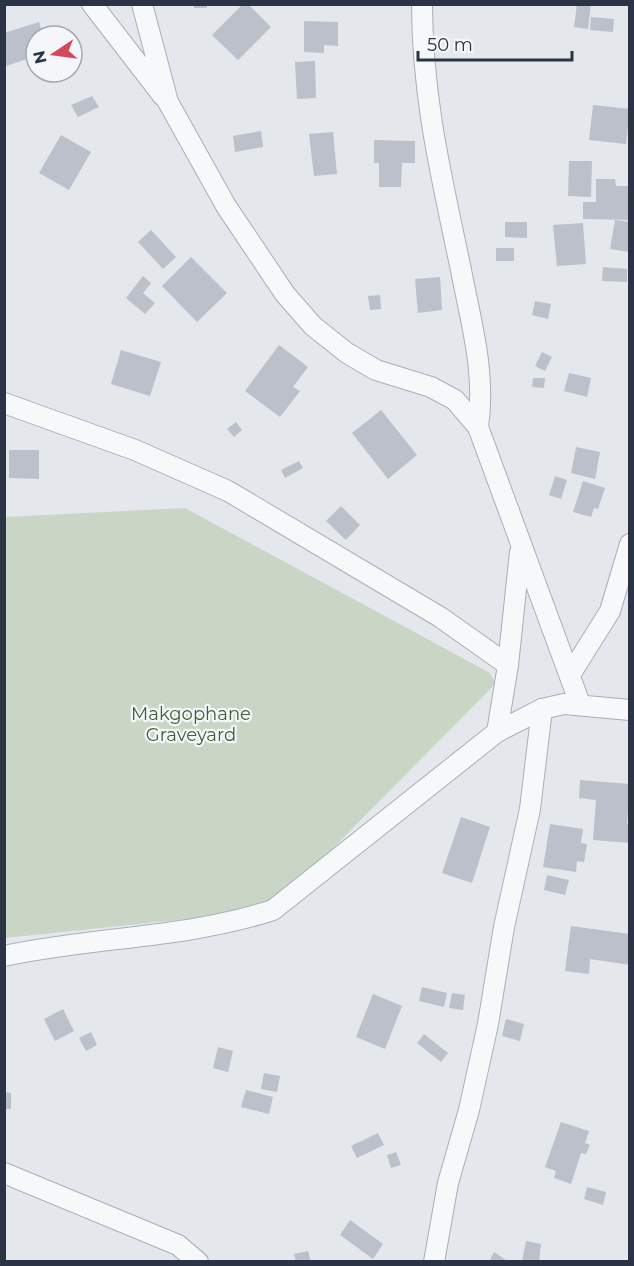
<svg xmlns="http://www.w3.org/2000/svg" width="634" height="1266" font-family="Montserrat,sans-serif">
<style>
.green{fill:#c9d6c5}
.building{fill:#bbc0ca}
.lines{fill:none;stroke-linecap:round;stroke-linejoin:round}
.street-casing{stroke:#a9aeb7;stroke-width:22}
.street{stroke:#f7f8fa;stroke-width:20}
.labels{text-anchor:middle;stroke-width:4.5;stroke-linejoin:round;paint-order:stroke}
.park-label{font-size:18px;fill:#3f6138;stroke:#f4f6f9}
</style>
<rect width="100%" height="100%" fill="#e4e7ec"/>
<path class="green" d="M185,508l305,165 5,11 -223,226 -267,28v-421z"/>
<g class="building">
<rect x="194" y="4" width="13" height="4"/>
<path d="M243,4h5l23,23 -33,33 -26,-25z"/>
<path d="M577,4h14l-3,25 -14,-2z"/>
<path d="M591,17l23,2 -1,13 -23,-2z"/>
<path d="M304,21l34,1v24l-14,-1v8l-20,-1z"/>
<path d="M39,22l4,14h-7v20l-30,10 -2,-33z"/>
<path d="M315,61l1,37 -19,1 -2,-37z"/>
<path d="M92,96l7,11 -21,10 -7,-12z"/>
<path d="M593,105l37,4 -4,35 -37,-4z"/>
<path d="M261,131l2,16 -28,5 -2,-16z"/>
<path d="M333,132l4,42 -23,2 -5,-42z"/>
<path d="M61,135l30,17 -22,38 -30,-17z"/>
<path d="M374,140l41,1v22h-13l-1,24h-22v-24h-5z"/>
<path d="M569,161h23l-1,36 -23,-1z"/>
<path d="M596,179h19l1,7h14v34l-47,-1v-17h13z"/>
<path d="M615,220l15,2v30l-20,-3z"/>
<path d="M505,222h22v16l-22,-1z"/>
<path d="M583,223l3,41 -29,2 -4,-41z"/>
<path d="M151,230l25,27 -13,12 -25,-27z"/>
<rect x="496" y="248" width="18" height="13"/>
<path d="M191,257l36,36 -30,29 -35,-36z"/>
<path d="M603,267l24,2v13l-25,-1z"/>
<path d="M143,276l8,7 -8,10 12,10 -10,11 -19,-16z"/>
<path d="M440,277l2,33 -24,3 -3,-34z"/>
<path d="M380,295l1,14 -11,1 -2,-14z"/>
<path d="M535,301l16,3 -3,15 -16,-4z"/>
<path d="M279,345l29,22 -15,20 7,4 -20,26 -35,-26z"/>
<path d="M121,350l40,12 -11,34 -39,-12z"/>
<path d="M542,352l10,5 -7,14 -10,-5z"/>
<path d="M569,373l22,5 -4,19 -23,-6z"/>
<path d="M533,378h12l-1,10 -12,-1z"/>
<path d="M381,410l36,45 -29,24 -36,-46z"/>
<path d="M236,422l6,8 -8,7 -7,-8z"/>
<path d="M576,447l24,5 -5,27 -24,-6z"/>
<path d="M9,450h30v29l-30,-1z"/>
<path d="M299,461l4,7 -18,10 -4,-8z"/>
<path d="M555,476l12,4 -6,19 -12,-4z"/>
<path d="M583,481l22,7 -7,21 -4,-1 -3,9 -18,-5z"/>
<path d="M341,506l19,19 -14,15 -20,-19z"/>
<path d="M580,780l50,4 -3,40 3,1v18l-37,-3 3,-40 -17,-2z"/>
<path d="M461,817l29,10 -18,56 -30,-10z"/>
<path d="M550,824l33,5 -2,14 6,1 -3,18 -7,-1 -1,11 -33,-5z"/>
<path d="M547,875l22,5 -4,15 -21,-5z"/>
<path d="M571,926l59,8v31l-40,-6 -1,15 -24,-3z"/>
<path d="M422,987l25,6 -3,14 -25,-6z"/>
<path d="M452,993l13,2 -2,15 -14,-2z"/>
<path d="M373,994l29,12 -17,43 -29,-12z"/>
<path d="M63,1009l11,22 -19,10 -11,-22z"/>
<path d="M506,1019l18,5 -4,17 -18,-5z"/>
<path d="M91,1032l6,13 -11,6 -7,-13z"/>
<path d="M424,1034l24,19 -7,9 -24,-19z"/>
<path d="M218,1047l15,4 -5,21 -15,-4z"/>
<path d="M264,1073l16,3 -3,16 -16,-3z"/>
<path d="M246,1090l27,7 -4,17 -28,-7z"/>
<path d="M4,1092l7,1v16h-7z"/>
<path d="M561,1122l28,9 -4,12 5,2 -4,9 -5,-1 -10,31 -17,-6 2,-7 -11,-4z"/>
<path d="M378,1133l6,12 -27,13 -6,-12z"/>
<path d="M396,1152l5,13 -10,3 -4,-13z"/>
<path d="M587,1187l19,5 -3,13 -19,-6z"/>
<path d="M350,1220l33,24 -10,15 -33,-24z"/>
<path d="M526,1241l15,3 -2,18h-17z"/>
<path d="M308,1251l3,11h-15l-2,-8z"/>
<path d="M494,1252l15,10h-20z"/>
</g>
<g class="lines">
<defs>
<g id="street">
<path d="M92,4l71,92"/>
<path d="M142,4l26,98 58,104 59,88 28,32 34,27 29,17 55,17 24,13 23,27 102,277"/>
<path d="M422,4c0,94 20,175 39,266 10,53 25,102 17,157"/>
<path d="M4,403l131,47 93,41 212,126 68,48 -11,67"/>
<path d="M508,665l12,-113"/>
<path d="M570,675l40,-64 20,-67"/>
<path d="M4,956c89,-19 184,-18 269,-46l224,-178 45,-23 22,-5 66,6"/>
<path d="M4,1173l174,72 20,17"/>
<path d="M434,1262l14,-79 21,-73 19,-86 16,-97 26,-118 12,-100"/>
</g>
</defs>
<use href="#street" class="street-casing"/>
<use href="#street" class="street"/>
</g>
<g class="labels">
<g class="park-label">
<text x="191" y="720">Makgophane<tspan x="191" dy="21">Graveyard</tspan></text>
</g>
</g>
<rect width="634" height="1266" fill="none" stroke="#2b3445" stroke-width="12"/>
<g transform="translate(54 54) rotate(257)"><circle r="28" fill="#f4f6f9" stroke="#a4a8b1" stroke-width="1.5"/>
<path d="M0-4.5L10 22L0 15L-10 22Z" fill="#d1495b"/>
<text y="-9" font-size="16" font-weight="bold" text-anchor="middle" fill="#2b3445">N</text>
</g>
<path d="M418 51v9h154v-9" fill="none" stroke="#2b3445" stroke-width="3"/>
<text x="427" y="51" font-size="18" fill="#2b3445" stroke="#f4f6f9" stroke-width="4.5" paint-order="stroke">50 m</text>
</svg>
